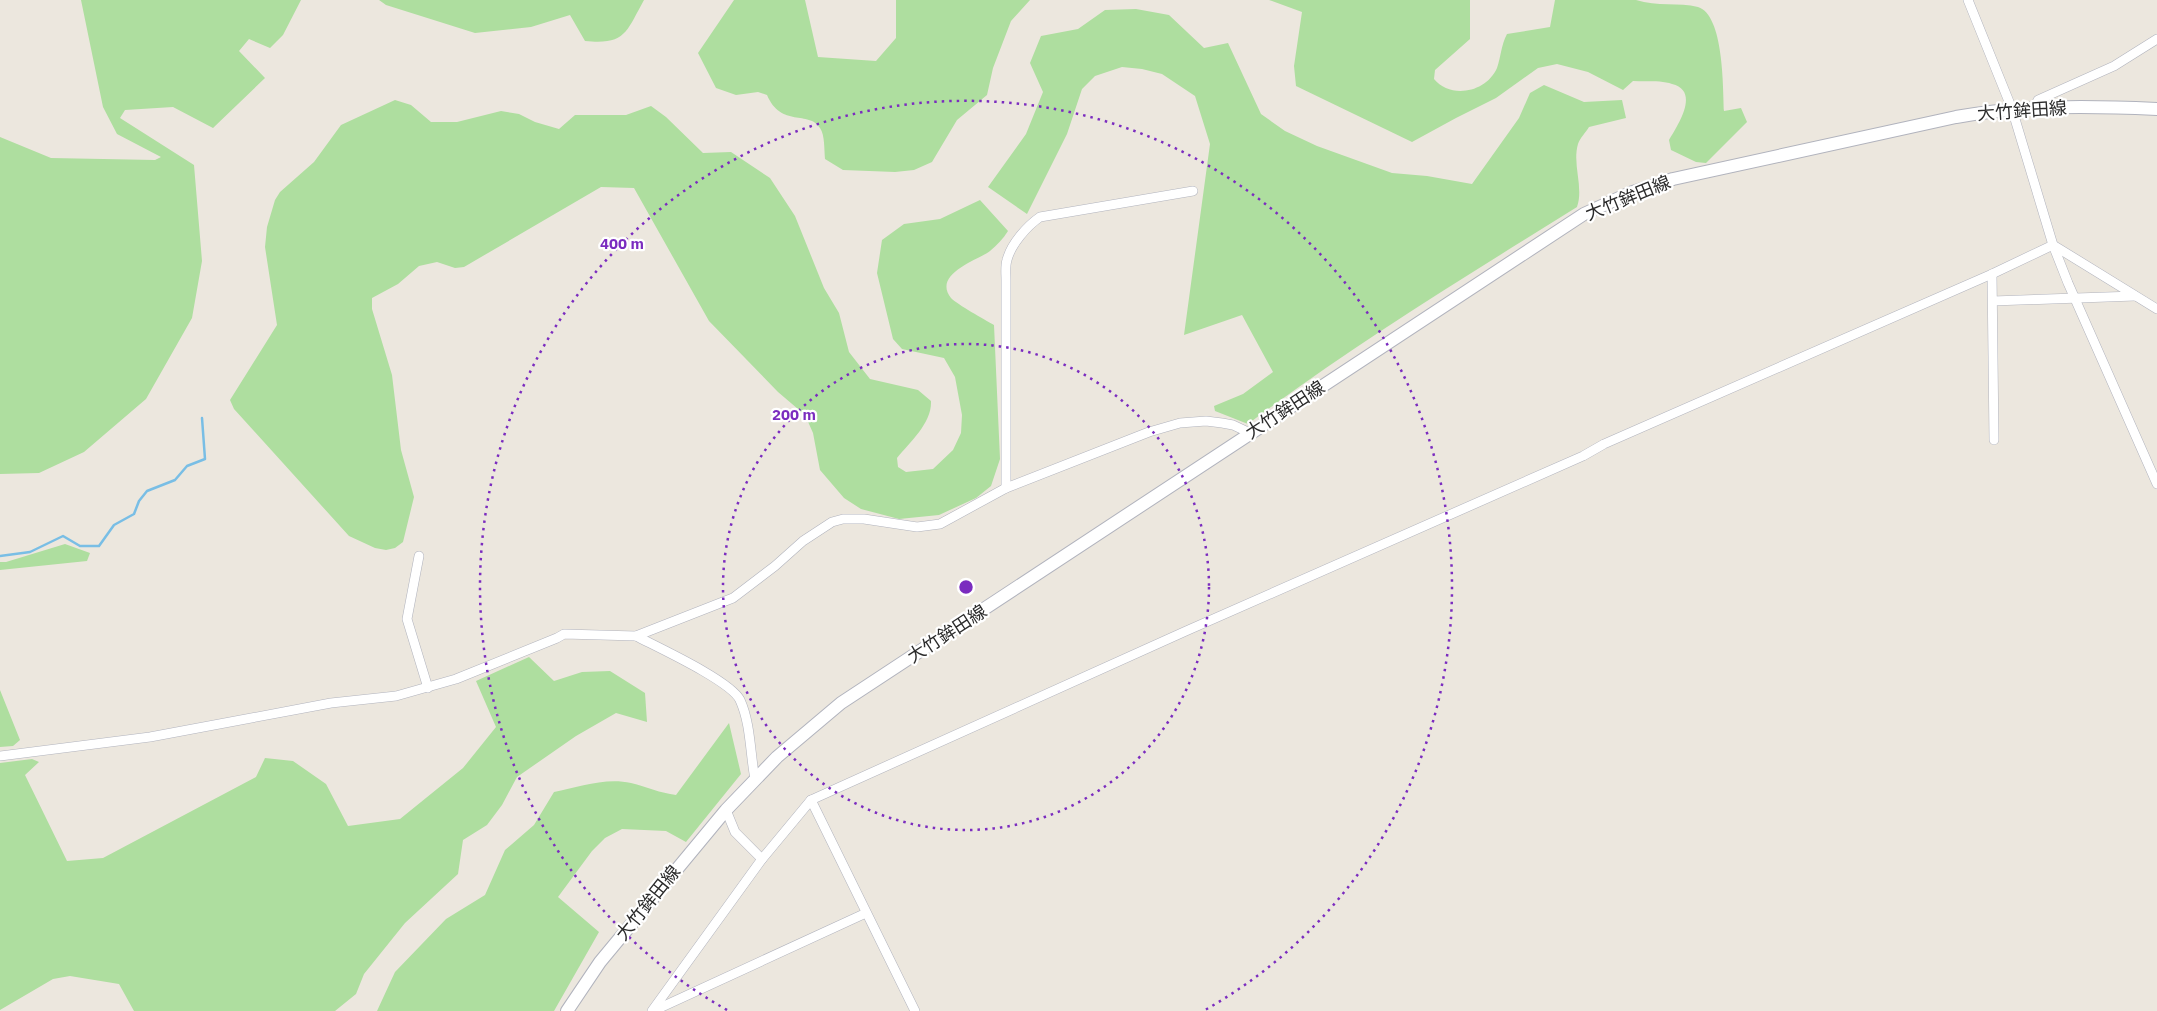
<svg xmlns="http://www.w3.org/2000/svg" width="2157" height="1011" font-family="'IBM Plex Sans','Noto Sans JP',sans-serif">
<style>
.green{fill:#aede9f}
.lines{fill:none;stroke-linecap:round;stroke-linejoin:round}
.stream{stroke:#79bee5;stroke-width:2.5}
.minor-casing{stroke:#b1b3bd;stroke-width:10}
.secondary-casing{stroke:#b1b3bd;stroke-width:14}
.minor{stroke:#fff;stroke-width:9}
.secondary{stroke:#fff;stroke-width:12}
.ring{fill:none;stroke:#7b2cbf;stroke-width:2.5;stroke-dasharray:2.5 5}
.labels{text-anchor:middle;stroke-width:4.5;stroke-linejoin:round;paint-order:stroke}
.street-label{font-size:18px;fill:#2b2b2b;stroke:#fff}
.centre{fill:#7b2cbf;stroke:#fff;stroke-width:2.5}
.ring-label{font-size:15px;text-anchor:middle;font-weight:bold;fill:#7b2cbf;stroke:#fff;stroke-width:4.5;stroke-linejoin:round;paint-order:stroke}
</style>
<rect width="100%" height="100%" fill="#ece7de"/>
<g class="green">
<path d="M81,0h220l-18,35 -13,13 -21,-9 -10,12 26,27 -52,50 -40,-21 -48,3 -5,8 74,47 8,96 -10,57 -46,81 -62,53 -45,21 -39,1v-337l51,21 104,2 6,-3 -44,-23 -14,-27z"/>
<path d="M379,0h265c-18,32 -18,45 -59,41l-15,-26 -39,12 -56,6 -89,-28z"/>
<path d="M734,0h71l13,57 58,4 20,-23v-38h134l-19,21 -18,47 -6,27 -30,25 -25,42 -18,8 -19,2 -52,-2 -18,-11c-1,-9 0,-24 -5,-31 -11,-18 -39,0 -53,-33l-9,-3 -22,3 -20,-7 -18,-35z"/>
<path d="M1269,0h201v39l-35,31 -1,9c16,20 52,14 63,-11 4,-11 4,-23 10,-34l43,-7 5,-27h81c21,7 43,2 62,7 26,8 25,81 26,104l17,-3 6,14 -41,41 -10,-1 -25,-12 -2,-10c8,-14 32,-49 3,-56 -11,-4 -27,-2 -39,-3l-10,9 -35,-18 -31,-8 -19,4 -42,30 -40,20 -44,24 -116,-56 -2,-20 8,-54z"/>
<path d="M1136,9l33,6 35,33 24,-5 33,71 24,17 32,15 75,27 35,3 45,8 47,-66 11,-25 14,-8 40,17 38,-2 4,18 -37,9c-3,5 -9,11 -11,17 -6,21 6,43 -1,63 -112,70 -224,138 -329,217l-33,-13 -1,-5 29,-12 30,-22 -31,-57 -58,20 26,-191 -15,-48 -33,-22 -20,-5 -20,-2 -27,9 -13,13 -15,45 -40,80 -39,-27 38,-53 17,-42 -13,-29 11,-27 37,-7 27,-19z"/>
<path d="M395,100l16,5 20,17h26l44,-11 18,3 16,8 24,7 16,-14h51l25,-9 15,11 37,36 28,-1 39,26 25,38 29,72 15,25 10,39 21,27 48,11 13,11c1,22 -21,41 -34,57l1,9 8,5 27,-3 20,-19 8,-17 1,-18 -7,-38 -11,-19 -42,-9 -9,-10 -16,-66 5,-33 22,-16 36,-5 40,-19 28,31c-5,8 -11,14 -18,20 -12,9 -58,23 -39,47 7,7 33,21 43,27l6,134 -9,27 -15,12 -37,17 -40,4 -38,-10 -17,-11 -24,-28 -7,-37 -8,-18 -27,-23 -69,-71 -75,-133 -33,-1 -137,80 -9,1 -18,-6 -18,4 -21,18 -26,14v11l20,66 9,75 13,47 -11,45 -8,6 -9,2 -11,-2 -26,-12 -115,-127 -4,-9 47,-75 -12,-78 2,-20 8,-27 5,-8 34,-30 27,-37z"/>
<path d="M65,544l25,9 -3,8 -87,9v-8h6z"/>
<path d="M529,657l25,24 28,-9 28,-1 35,22 2,29 -31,-9 -40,23 -59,41 -15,28 -15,20 -24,15 -5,34 -53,49 -41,51 -8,20 -21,17h-201l-15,-27 -49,-8 -17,3 -53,31v-247l32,-4 7,3 -14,13 42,86 36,-3 153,-81 9,-19 28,3 33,23 22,42 52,-7 63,-51 33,-41 -20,-46z"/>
<path d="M0,690l20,50 -7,6 -13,1z"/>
<path d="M729,723l12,51 -55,68 -20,-11 -44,-2 -17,9 -13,13 -34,46 41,35 -45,79h-177l18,-39 51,-53 39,-24 20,-45 29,-25 20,-33c24,-5 52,-15 77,-9 16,4 29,10 45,12z"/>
</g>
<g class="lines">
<path class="stream" d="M0,556l30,-4 33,-16 17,10h19l15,-21 20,-11 5,-13 8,-10 28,-11 12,-14 18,-7 -3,-41"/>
<defs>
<g id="minor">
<path d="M1968,0l44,109 41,136 15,38 89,201"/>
<path d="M2035,107l3,-7 76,-34 43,-27"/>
<path d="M2053,245l104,64"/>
<path d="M1992,274l2,166"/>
<path d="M1993,301l142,-5"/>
<path d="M1006,488v-208c0,-7 -1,-14 1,-20 4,-16 20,-34 33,-43l153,-26"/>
<path d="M419,556l-12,63 21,69"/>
<path d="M636,636c21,11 95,45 104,64 11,24 10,54 15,79"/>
<path d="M0,756l150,-19 181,-34 65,-7 60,-17 101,-41 7,-4 72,2 97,-38 42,-32 28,-25 29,-19 11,-3h21l53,8 23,-3 66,-36 143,-56 31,-9 26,-2 16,2 11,2 17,8"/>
<path d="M811,800l104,211"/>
<path d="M726,810l9,22 27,27"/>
<path d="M652,1011l110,-152 49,-59 375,-169 397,-175 21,-12 388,-170 61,-29"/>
<path d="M653,1011l213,-98"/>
</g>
<path id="secondary" d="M567,1011l33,-49 126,-152 51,-53 64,-54 743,-489 46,-21 43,-14 283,-62c67,-12 133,-11 201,-8"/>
</defs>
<use href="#minor" class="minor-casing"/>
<use href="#secondary" class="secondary-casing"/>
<use href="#minor" class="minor"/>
<use href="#secondary" class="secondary"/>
</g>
<g class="ring">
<circle cx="966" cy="587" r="243"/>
<path d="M727 1010A486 486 0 1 1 1205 1010"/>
</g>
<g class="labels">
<g class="street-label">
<text transform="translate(2022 111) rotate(-4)" y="6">大竹鉾田線</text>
<text transform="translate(1628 198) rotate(-22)" y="6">大竹鉾田線</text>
<text transform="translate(1285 410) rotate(-33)" y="6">大竹鉾田線</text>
<text transform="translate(947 634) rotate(-33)" y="6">大竹鉾田線</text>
<text transform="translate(648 903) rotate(-51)" y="6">大竹鉾田線</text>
</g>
</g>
<circle cx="966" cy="587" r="8" class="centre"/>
<g class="ring-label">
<text x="622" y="249">400 m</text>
<text x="794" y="420">200 m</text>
</g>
</svg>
